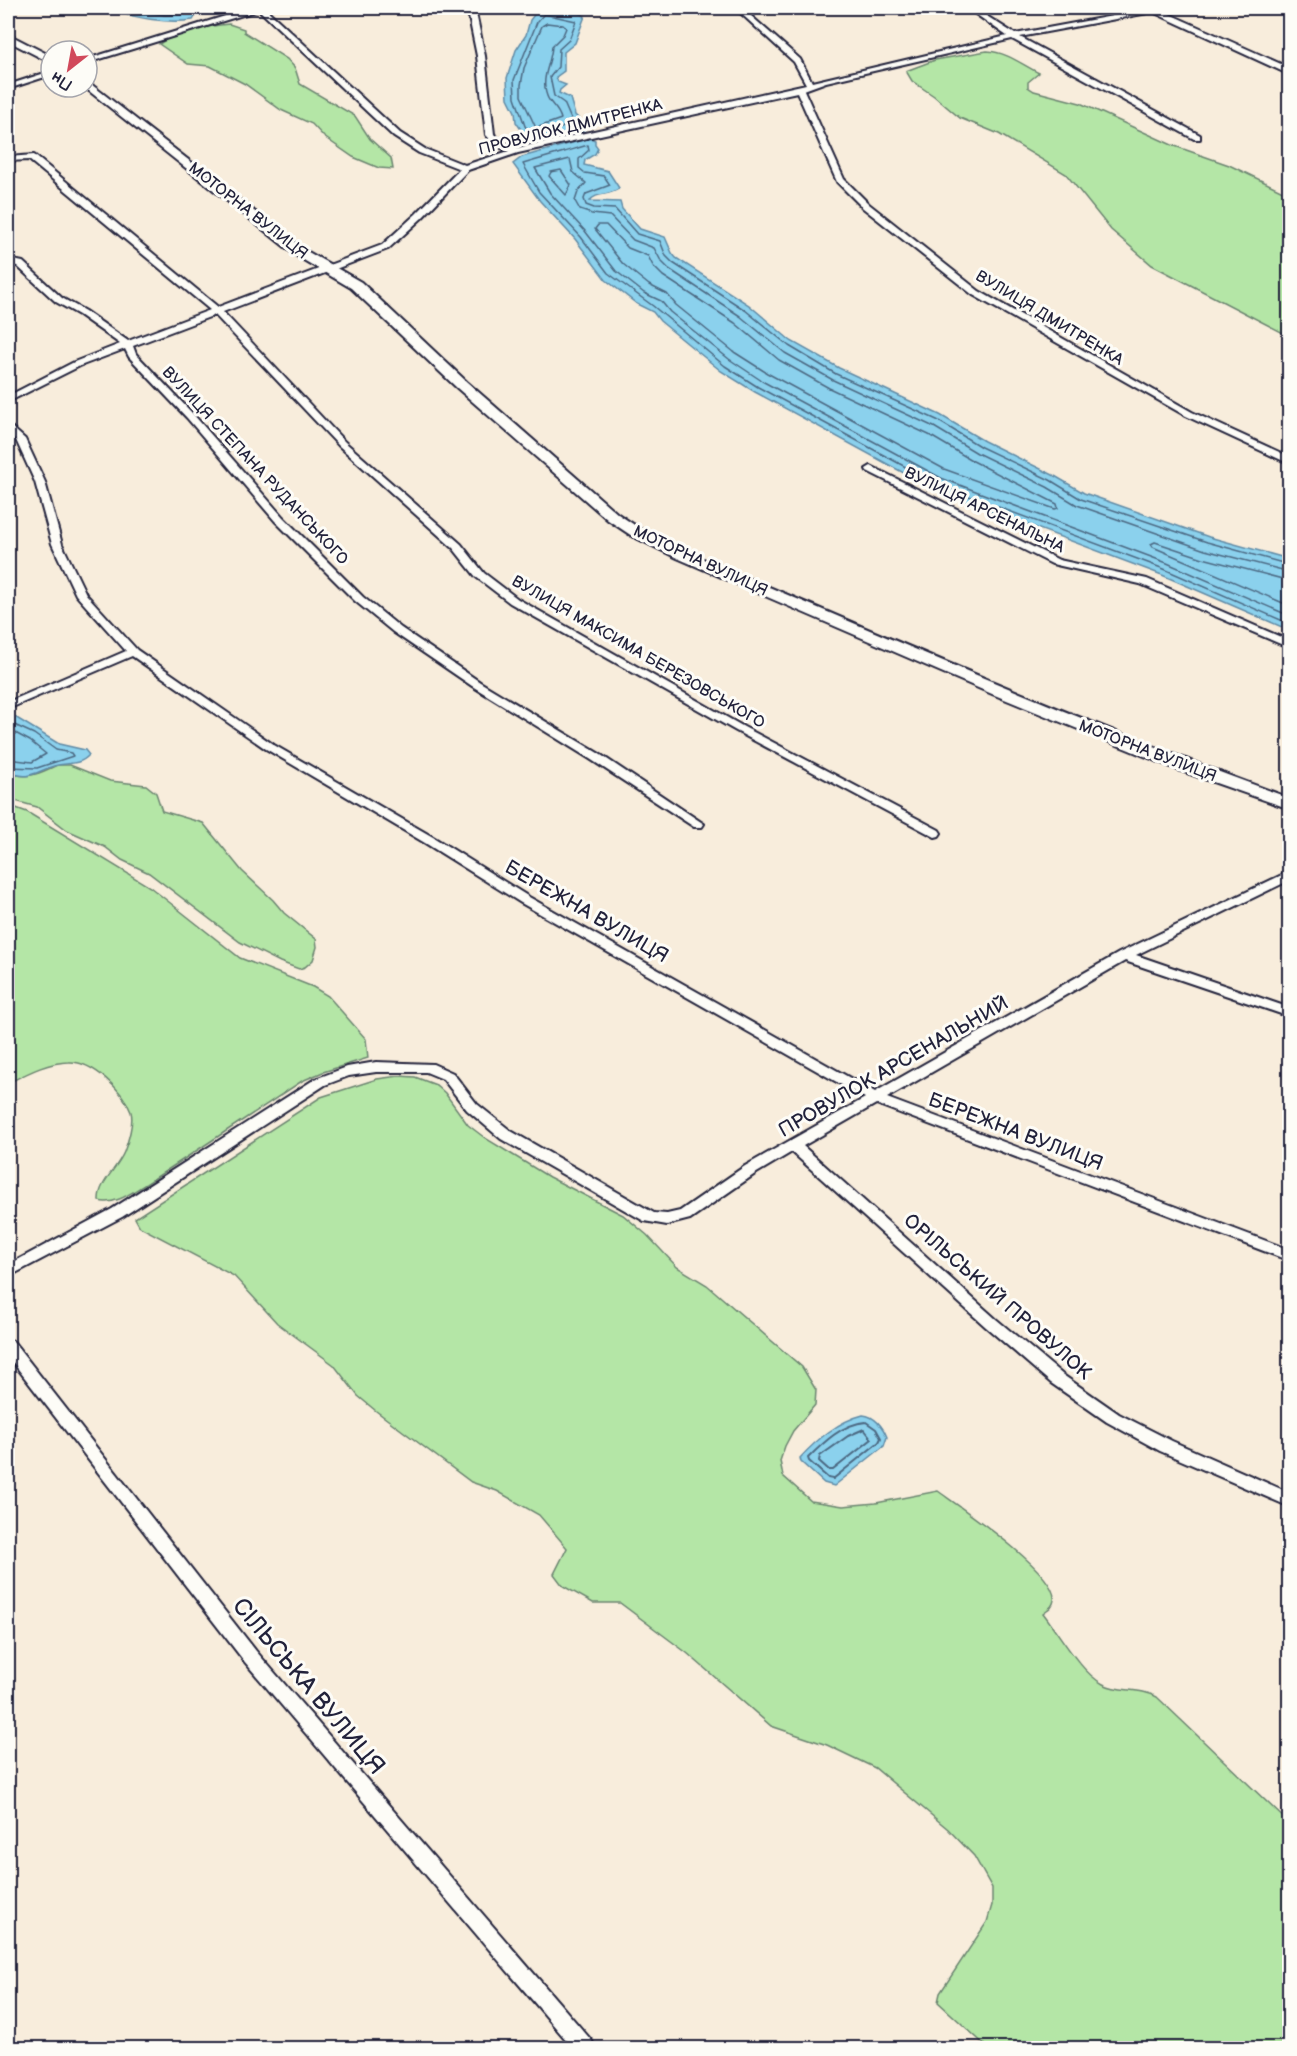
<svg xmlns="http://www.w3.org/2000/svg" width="1297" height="2056" font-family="'Balsamiq Sans',sans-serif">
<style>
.green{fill:#b4e6a6;stroke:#6b8470;stroke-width:1.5}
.water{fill:#8bd1ed;stroke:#618ba6;stroke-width:1.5}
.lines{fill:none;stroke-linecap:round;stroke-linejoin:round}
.shore-far1{stroke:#4c6882;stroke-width:1.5}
.shore{stroke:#4c6882;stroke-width:2}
.street-casing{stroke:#22223b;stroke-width:4}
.secondary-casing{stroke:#22223b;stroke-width:4}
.street{fill:#fdfcf7;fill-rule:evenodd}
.secondary{fill:#fdfcf7;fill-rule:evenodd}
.labels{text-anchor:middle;stroke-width:6;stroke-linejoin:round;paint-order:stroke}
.far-street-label{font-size:16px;fill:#22223b;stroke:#fdfcf7}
.street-label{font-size:20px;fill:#22223b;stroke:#fdfcf7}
.near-street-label{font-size:24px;fill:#22223b;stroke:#fdfcf7}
</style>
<rect width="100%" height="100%" fill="#f8eddc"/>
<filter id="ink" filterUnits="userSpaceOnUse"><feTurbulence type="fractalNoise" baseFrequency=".0167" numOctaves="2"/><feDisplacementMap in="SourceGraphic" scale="12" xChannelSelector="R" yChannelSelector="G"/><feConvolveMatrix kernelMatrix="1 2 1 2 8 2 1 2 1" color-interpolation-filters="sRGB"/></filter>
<g filter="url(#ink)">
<g class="green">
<path d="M229,24l15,5v3l43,27 8,9 5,16 55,32 15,23 21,19 2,11 -14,-1 -26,-11 -29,-20 -12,-13 -31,-14 -36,-26 -35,-18 -22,-2 -29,-20c20,-13 47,-18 70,-20z"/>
<path d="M987,51c20,1 34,13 52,22l-11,9v5l6,4 46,12 92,42 57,20 60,29v142l-137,-71 -41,-35 -45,-56 -67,-40 -39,-16 -26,-22 -22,-15 -6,-10 29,-11z"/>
<path d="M57,765h13l40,16 36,4 10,8 6,18 41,12 39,48 31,29 11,13 32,26 1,8 -4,13 -8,7 -6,2 -19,-7 -40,-20 -91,-69 -27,-13 -17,-13 -38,-17 -30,-23 -29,-8v-28c17,10 33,2 49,-6z"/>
<path d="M8,805l19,7 123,75 90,71 73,29 15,9 38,43 2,19 -45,14 -21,9 -156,103c-14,8 -31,22 -47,17 -1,-18 18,-32 25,-49 4,-10 10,-30 7,-40 -8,-22 -39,-51 -62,-50 -21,0 -43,12 -61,21z"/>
<path d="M399,1076l16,1 21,8 9,8 23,32 17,13 64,39 74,38 24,20 30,32 30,18 95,82 14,23 -1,15 -22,26 -8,15 -5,15 3,15 28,25 32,5 33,-3 62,-12c22,16 120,82 116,109 -1,7 -6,9 -11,13 15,19 38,60 60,71 17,9 37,3 54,13l132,126v225h-301l-50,-46 2,-9 47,-71 5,-17v-17l-18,-32 -26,-27 -73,-61 -48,-23 -56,-19 -84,-73 -67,-50h-27l-30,-17 -9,-12 13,-26 -28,-33 -42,-24 -26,-9 -95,-71 -18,-15 -24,-31 -57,-42 -43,-47 -94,-49 -5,-9 186,-121 56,-18z"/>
</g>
<g class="water">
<path d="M99,8h96l3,4 -5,8c-32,5 -64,-5 -94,-12z"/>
<path d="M544,10l36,3 5,3 -10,27 -11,9v19l-8,6 2,5 8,3 -6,5 -1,3 11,5 5,17 12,12 -4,4 -53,12 -14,-21 -1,-10 -7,-14 -1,-20 9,-28 10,-15 4,-15 7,-9z"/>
<path d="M590,138l5,2v4l3,4 -3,6 -10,6 -1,5 24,6 11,17c-7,8 -24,4 -29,13l30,1 2,7 18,20 25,8 7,16 4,5 73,47 42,36 48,27 101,47 44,26 69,34 31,18 125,44 80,22v71l-127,-55 -227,-85 -180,-98 -34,-21 -61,-50 -7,-9 -16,-8 -31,-24 -31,-41 -35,-38 -27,-37 9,-7z"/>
<path d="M8,716l7,1 44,27 26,6 4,5c-9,10 -20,8 -31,10 -20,4 -28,18 -50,6z"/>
<path d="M863,1415c12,1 20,12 24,22l-3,9 -50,40 -10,-3 -23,-21 -1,-4c16,-18 39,-37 63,-43z"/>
</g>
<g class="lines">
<g class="shore-far1">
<path d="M125,8l40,7 25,-1 1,-6"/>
<path d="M544,14l32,7 -7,19 -10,9 -1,18 -8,10 4,19 10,7 9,21 -40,13 -8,-11 -10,-29 -1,-17 23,-58z"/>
<path d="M547,23l16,2 3,3 -3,7 -11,11c-1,19 -12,31 -5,50 3,9 11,11 14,23l-25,9 -15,-32v-11l3,-17 18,-42z"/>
<path d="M561,170l10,15 -5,10 -17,-19 2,-4z"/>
<path d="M598,225h8l22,23 20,8 5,10 10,10 72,47 44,37 50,28 100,47 44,26 84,43 1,4 -3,1 -111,-40 -177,-96 -33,-21 -58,-47 -9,-11 -18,-9 -26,-21 -28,-35z"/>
<path d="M1290,565l-83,-23 -126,-43 -31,-19 -69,-33 -44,-27 -101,-46 -47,-28 -44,-36 -72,-47 -7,-7 -6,-15 -23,-7 -22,-25 -21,-1 -8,-3 -2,-6 2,-5 24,-9 -6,-9 -19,-3 -6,-5v-9l10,-9 -1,-5 -65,19 16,28 42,45 27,36 45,33 72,60 33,21 179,97 227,85 126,55"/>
<path d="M1290,572l-85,-22 -128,-45 -30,-18 -70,-34 -43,-26 -101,-47 -48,-27 -45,-37 -71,-47 -8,-8 -7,-13 -21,-8 -23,-24 -18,-2 -12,-4 -5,-9 3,-9 8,-9 -13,-11 -3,-13 -35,9 15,25 35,38 31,40 28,22 17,8 9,11 59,47 33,22 179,97 226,85 123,53"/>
<path d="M1290,581l-87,-23 -48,-16 -4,2 2,3 137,59"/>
<path d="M8,722l26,12 22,16 15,3 2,3 -36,12 -29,-1"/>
<path d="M8,729l22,12 16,13 -14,8 -24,-3"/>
</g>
<g class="shore">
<path d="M866,1422l10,7 5,9 -2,4 -46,37 -5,-1 -19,-17 -1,-3c16,-16 34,-34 58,-36z"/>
<path d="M864,1429l8,10 -39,31h-4l-10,-9 1,-5 28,-20z"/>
</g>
<defs>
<g id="street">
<path d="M251,8h14l135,125 25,16 40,16 44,-14 -13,-5 -10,-11 -9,-79 -9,-44 5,-4h8l-5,5 9,43 9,78 8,8 15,6 289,-64 -12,-22 -59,-54h7l58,51 12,23 195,-46 -40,-28h7l41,26 141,-26 1,2 -4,2 -133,25 180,98v4h-6l-182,-100 -186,43 -22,8 40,89 25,25 110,87 213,121 98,45v7l-104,-48 -213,-121 -110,-87 -26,-26 -40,-90 -279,61 -50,17 -46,48 -34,31 -165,63 122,130 116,102 23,29 34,26 226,128 195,103 2,3 -2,3 -4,1 -199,-106 -226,-128 -34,-26 -23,-29 -114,-102 -124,-131 -82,31 3,8 57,60 90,103 80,80 38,31 79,54 118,71 106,71 -2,3h-8l-104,-68 -118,-73 -79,-54 -38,-31 -80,-80 -88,-103 -58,-61 -4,-8 -45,17 -72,36v-6l66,-34 46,-18 -41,-29 -23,-13 -39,-36 -9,-2v-5l15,3 39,36 23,13 43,30 82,-31 -181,-150 -21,1v-4l26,-2 184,152 164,-62 34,-31 44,-45 -41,-16 -25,-16 -135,-127 -172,53v-4z"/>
<path d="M1282,8h8v6z"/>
<path d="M51,71v4l-43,14v-4z"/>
<path d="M8,424l17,15 20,43 17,62 24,50 51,56 137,95 159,92 96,60 346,195 244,-139 171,-82v9l-154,75 154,53v9l-165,-56 -238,137 403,152v11l-414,-157 -73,42 193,173 67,56 56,39 53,27 118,52v14l-130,-56 -53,-29 -56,-39 -65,-56 -194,-175 -37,22 -65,45 -23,6 -23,-4 -143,-82 -34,-29 -24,-31 -17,-7h-50l-27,4 -24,9 -203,132 -114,60v-12l104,-56 203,-130 32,-12 29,-5 57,2 20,9 24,31 34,27 143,82 13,1 13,-3 65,-45 120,-68 -344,-195 -96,-60 -159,-94 -134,-93 -124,53v-7l118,-51 -50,-56 -24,-51 -17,-62 -19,-42 -8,-8z"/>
<path d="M871,466l188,94 88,19 143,62v7l-150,-64 -88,-20 -185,-93 -1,-2z"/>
<path d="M8,1339l5,2 243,310 336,390 3,7h-22l-329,-387 -236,-305z"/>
</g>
<g id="secondary">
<path d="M1144,8h12l134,60v7z"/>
<path d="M8,34l43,22v7l-43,-22z"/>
<path d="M87,81l216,168 58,33 106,100 151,132 24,16 45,22c200,85 398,172 603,246v11l-114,-40 -184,-75 -315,-136 -45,-22 -24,-16 -151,-132 -106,-100 -56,-33 -211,-168h3z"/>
</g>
</defs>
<use href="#street" class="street-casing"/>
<use href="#secondary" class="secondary-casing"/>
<use href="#street" class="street"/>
<use href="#secondary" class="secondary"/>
</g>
</g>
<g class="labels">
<g class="far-street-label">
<text transform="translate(570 126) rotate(-14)" y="6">ПРОВУЛОК ДМИТРЕНКА</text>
<text transform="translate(249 210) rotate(38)" y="6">МОТОРНА ВУЛИЦЯ</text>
<text transform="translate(1050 317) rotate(31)" y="6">ВУЛИЦЯ ДМИТРЕНКА</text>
<text transform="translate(256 465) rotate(47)" y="6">ВУЛИЦЯ СТЕПАНА РУДАНСЬКОГО</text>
<text transform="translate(985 509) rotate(26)" y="6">ВУЛИЦЯ АРСЕНАЛЬНА</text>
<text transform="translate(701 560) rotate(25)" y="6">МОТОРНА ВУЛИЦЯ</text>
<text transform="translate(639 651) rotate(30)" y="6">ВУЛИЦЯ МАКСИМА БЕРЕЗОВСЬКОГО</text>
<text transform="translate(1148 750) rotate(21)" y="6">МОТОРНА ВУЛИЦЯ</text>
</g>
<g class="street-label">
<text transform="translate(587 911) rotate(30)" y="7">БЕРЕЖНА ВУЛИЦЯ</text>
<text transform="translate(893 1066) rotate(-30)" y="7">ПРОВУЛОК АРСЕНАЛЬНИЙ</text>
<text transform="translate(1016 1131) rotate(21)" y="7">БЕРЕЖНА ВУЛИЦЯ</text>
<text transform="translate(998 1296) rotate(41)" y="7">ОРІЛЬСЬКИЙ ПРОВУЛОК</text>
</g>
<g class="near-street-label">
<text transform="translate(309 1686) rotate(50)" y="8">СІЛЬСЬКА ВУЛИЦЯ</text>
</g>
</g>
<rect width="1297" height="2056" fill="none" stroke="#fdfcf7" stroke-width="30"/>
<rect x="15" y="15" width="1267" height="2026" fill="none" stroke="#22223b" stroke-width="2" filter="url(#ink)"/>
<g transform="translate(69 69) rotate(211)"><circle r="28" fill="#fdfcf7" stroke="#a5a5ac" stroke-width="1.5"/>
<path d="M0-4.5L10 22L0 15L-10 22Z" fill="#d1495b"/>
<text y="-9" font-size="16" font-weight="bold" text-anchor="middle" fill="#22223b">Пн</text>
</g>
</svg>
